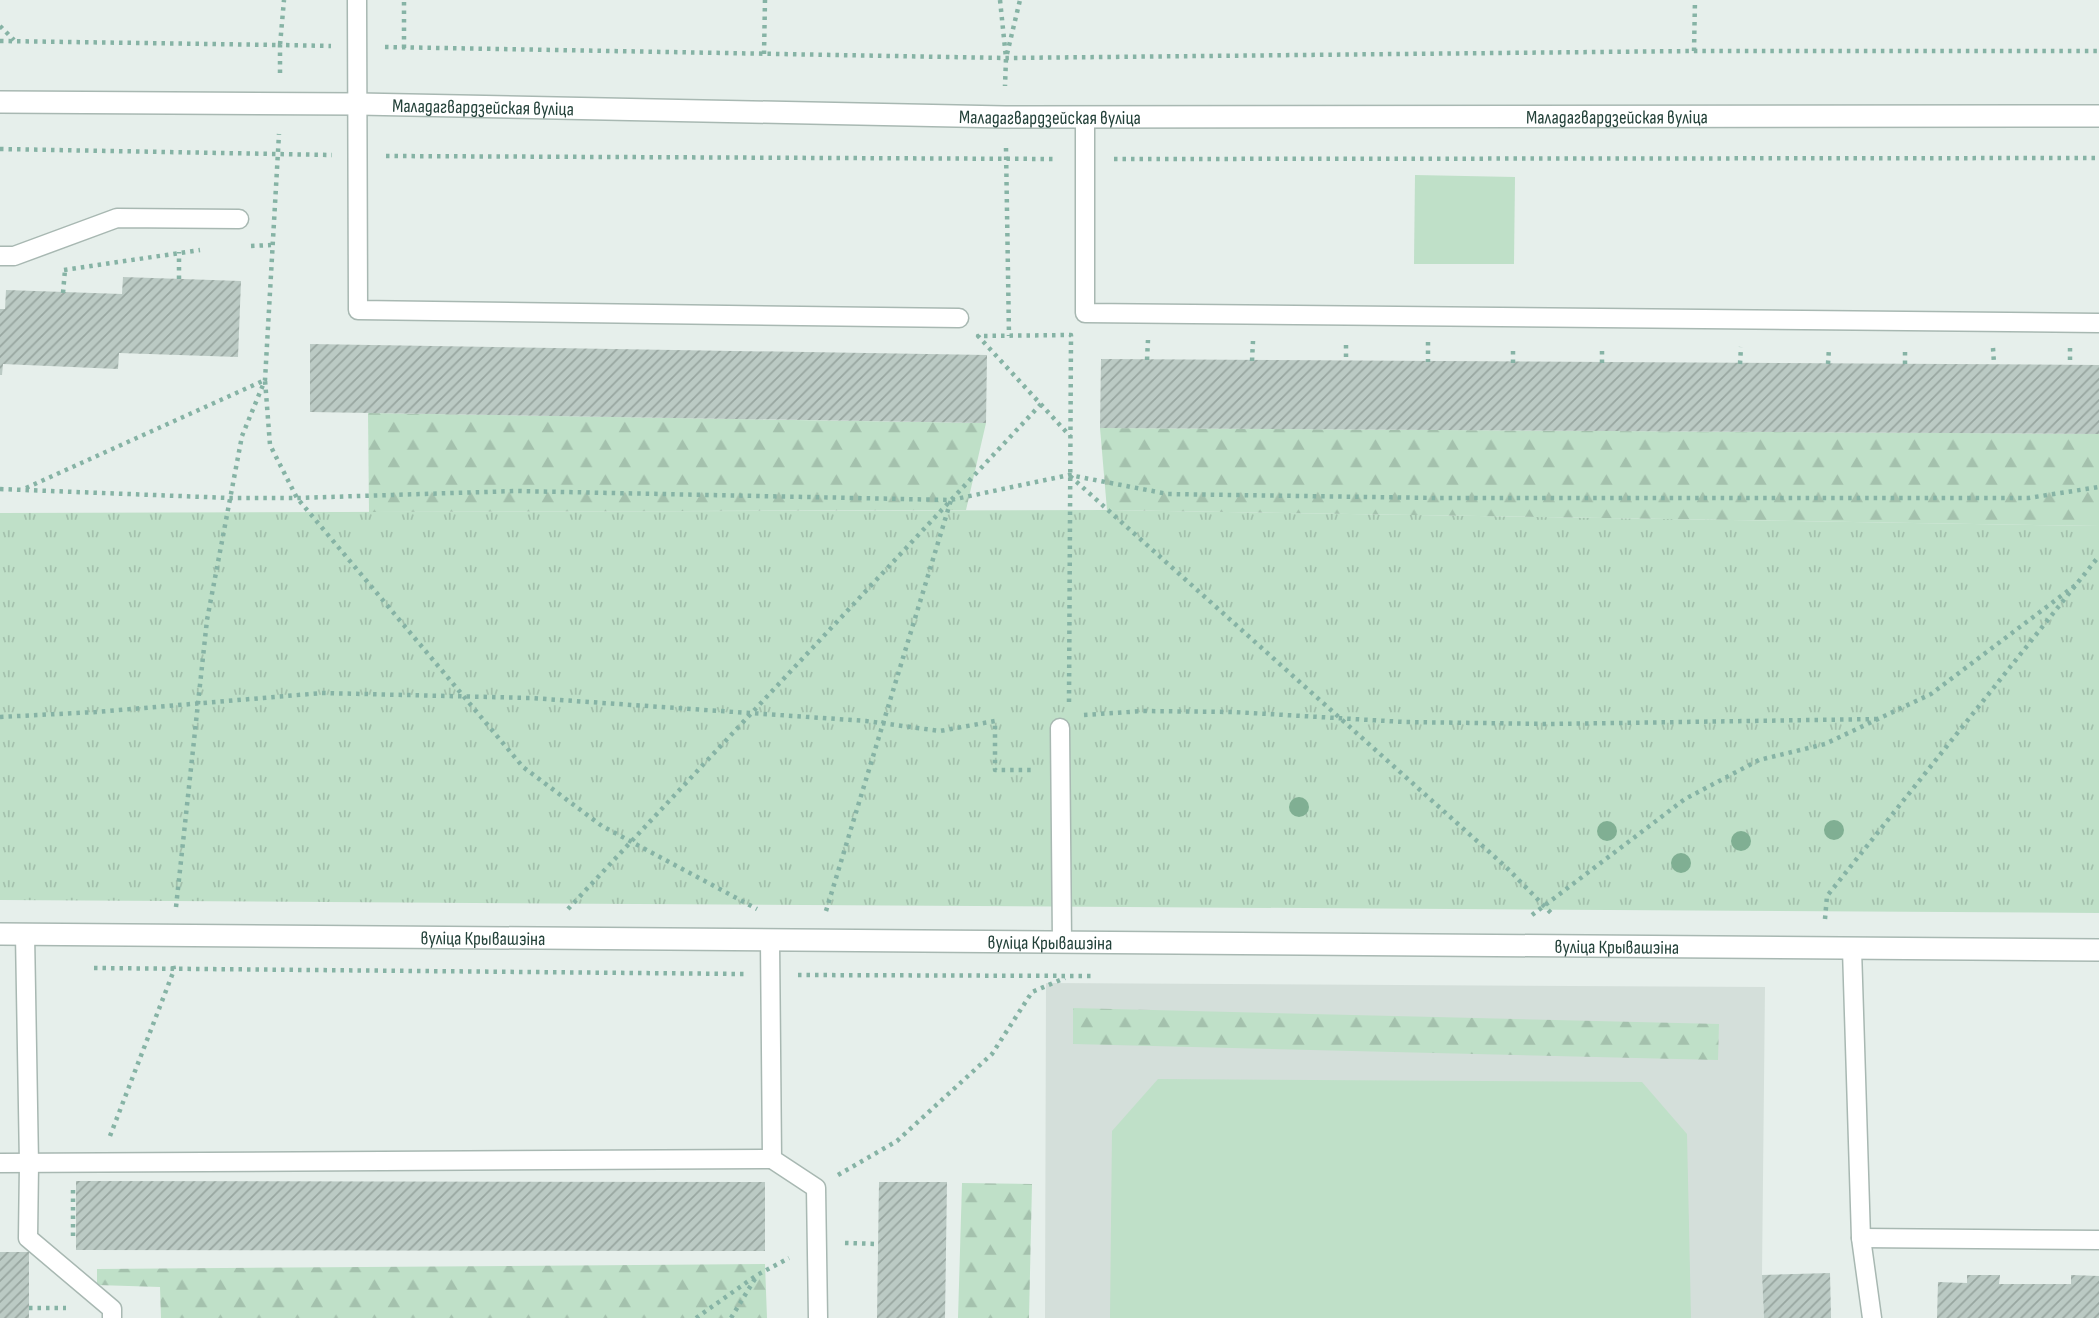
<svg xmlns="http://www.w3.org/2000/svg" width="2099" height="1318" font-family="'Sofia Sans Condensed',sans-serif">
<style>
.built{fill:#d4dfda}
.grass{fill:url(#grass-tufts)}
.forest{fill:url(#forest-firs)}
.green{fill:#bfe0c8}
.building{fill:url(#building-hatch)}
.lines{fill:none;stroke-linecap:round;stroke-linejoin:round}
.service-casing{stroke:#a8b8b2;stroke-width:21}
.minor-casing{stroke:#a8b8b2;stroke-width:24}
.path{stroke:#86b3a5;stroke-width:4.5;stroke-dasharray:3.5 5;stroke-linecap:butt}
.service{stroke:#fff;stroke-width:18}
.minor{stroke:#fff;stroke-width:21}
.tree{fill:#80af93}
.labels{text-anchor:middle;stroke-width:6;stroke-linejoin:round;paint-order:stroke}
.street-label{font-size:19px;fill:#24423a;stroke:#f7fbf9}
</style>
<defs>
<pattern id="grass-tufts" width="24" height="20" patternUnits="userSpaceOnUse" patternTransform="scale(1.75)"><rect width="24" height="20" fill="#bfe0c8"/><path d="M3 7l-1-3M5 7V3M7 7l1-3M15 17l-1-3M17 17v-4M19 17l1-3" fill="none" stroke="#a4c1ad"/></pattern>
<pattern id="forest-firs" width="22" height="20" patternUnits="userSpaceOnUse" patternTransform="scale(1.75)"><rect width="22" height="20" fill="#bfe0c8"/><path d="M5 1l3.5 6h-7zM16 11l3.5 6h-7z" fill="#a4c1ad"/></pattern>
<pattern id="building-hatch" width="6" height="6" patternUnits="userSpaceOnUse" patternTransform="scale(1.75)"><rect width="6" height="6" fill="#bbcac4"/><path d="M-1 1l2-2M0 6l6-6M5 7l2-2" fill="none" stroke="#98a6a0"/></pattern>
</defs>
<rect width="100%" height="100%" fill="#e6efeb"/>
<path class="built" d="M1046,983l719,4 -3,288 2,43h-719z"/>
<path class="grass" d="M1107,510l992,16v387l-2099,-13v-387z"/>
<g class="forest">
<path d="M368,413l618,10 -20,87 -597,2z"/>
<path d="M1100,428l999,6v92l-992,-16z"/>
<path d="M1073,1008l646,16 -1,36 -645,-16z"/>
<path d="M962,1183l70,1 -3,134h-71z"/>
<path d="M765,1264l2,54h-606l-1,-31 -63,-2v-16z"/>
</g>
<g class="green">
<path d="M1415,175l100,2 -1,87h-100z"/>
<path d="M1158,1079l484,3 45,52 4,184h-581l2,-187z"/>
</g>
<g class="building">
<path d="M123,277l118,4 -3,76 -119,-4 -1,16 -115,-5 -1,11h-2v-66h5l1,-19 116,4z"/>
<path d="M310,344l677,11 -1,68 -676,-11z"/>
<path d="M1101,359l998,6v69l-999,-6z"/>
<path d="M76,1181l689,1v69l-689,-1z"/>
<path d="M879,1182h68l-2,136h-68z"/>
<rect x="0" y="1252" width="29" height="66"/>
<path d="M1830,1273l1,45h-67l-2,-43z"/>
<path d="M1967,1275h33l-1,9h72v-9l28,1v42h-162l1,-36 29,1z"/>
</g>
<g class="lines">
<defs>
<g id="service">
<path d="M357,0l1,310 601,8"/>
<path d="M1085,116v197l1014,10"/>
<path d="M0,256h14l103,-38 122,1"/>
<path d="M1060,728l2,213"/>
<path d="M25,934l4,230 -1,74 84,71v9"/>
<path d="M770,941l2,218 44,29 2,130"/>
<path d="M1852,949l9,289 11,80"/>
<path d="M0,1163l772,-4"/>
<path d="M1861,1238l238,2"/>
</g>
<g id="minor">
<path id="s1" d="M0,102l359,2 646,13 1094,-1"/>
<path id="s2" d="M0,934l2099,16"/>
</g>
</defs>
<use href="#service" class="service-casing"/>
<use href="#minor" class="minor-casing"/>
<g class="path">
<path d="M1000,0l6,58 -1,28"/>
<path d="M0,26l14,14"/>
<path d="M0,41l280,4 4,-45"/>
<path d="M385,47l621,11 688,-7h405"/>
<path d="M404,48v-48"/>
<path d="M1694,51l1,-51"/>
<path d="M764,54l1,-54"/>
<path d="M1007,54l13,-54"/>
<path d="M280,73v-28l51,1"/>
<path d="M1006,148l3,188"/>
<path d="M0,149l332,6"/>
<path d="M386,156l670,3"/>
<path d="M1114,159l985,-1"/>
<path d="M251,246l20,-1"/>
<path d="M64,270l136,-20"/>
<path d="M179,279v-27"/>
<path d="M63,293l2,-23"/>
<path d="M1428,342v20"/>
<path d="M1346,345v16"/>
<path d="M1993,348l1,16"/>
<path d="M2070,348v17"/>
<path d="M1147,360l1,-20"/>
<path d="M1252,361l1,-20"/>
<path d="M1513,363v-17"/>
<path d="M1602,363v-16"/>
<path d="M1740,364l1,-17"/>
<path d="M1828,364l1,-16"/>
<path d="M1905,364v-16"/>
<path d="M1070,476l436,391 47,48"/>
<path d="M26,488l239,-108 5,65 27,53 226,269 79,59 155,83"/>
<path d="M0,489l230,9h67l219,-7 435,9 118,-25 99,19 267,4h593l71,-11"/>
<path d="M1069,702l2,-367 -93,1 92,100"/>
<path d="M1084,715l59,-4 91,1 170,10 147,2 328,-5"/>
<path d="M0,717l96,-5 226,-19 209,5 335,23 74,10 55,-10v49h39"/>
<path d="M176,907l31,-287 35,-184 23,-56 14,-246"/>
<path d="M568,909l473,-505"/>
<path d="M826,911l125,-411"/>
<path d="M1532,915l153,-116 74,-39 66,-16 106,-50 146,-110"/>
<path d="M1825,919l2,-23 272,-340"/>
<path d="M94,968l650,6"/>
<path d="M798,975l296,1"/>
<path d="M110,1136l64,-166 -1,-6"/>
<path d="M838,1175l59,-34 95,-87 40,-62 33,-14"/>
<path d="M73,1190v47"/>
<path d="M845,1243l33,1"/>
<path d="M29,1308h37"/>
<path d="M696,1318l61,-43 32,-17"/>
<path d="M731,1318l25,-41"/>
</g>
<use href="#service" class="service"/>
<use href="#minor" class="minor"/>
</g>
<g class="tree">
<circle cx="1299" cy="807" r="10"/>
<circle cx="1834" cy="830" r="10"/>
<circle cx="1607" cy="831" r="10"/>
<circle cx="1741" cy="841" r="10"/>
<circle cx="1681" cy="863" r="10"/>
</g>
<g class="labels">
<g class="street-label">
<text dy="7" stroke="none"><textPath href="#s1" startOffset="483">Маладагвардзейская вуліца</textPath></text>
<text dy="7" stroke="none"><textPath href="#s1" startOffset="1050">Маладагвардзейская вуліца</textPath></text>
<text dy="7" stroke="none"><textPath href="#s1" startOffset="1617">Маладагвардзейская вуліца</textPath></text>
<text dy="7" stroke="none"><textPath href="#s2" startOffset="483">вуліца Крывашэіна</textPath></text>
<text dy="7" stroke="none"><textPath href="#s2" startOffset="1050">вуліца Крывашэіна</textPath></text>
<text dy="7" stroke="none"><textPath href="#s2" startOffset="1617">вуліца Крывашэіна</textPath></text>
</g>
</g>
</svg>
